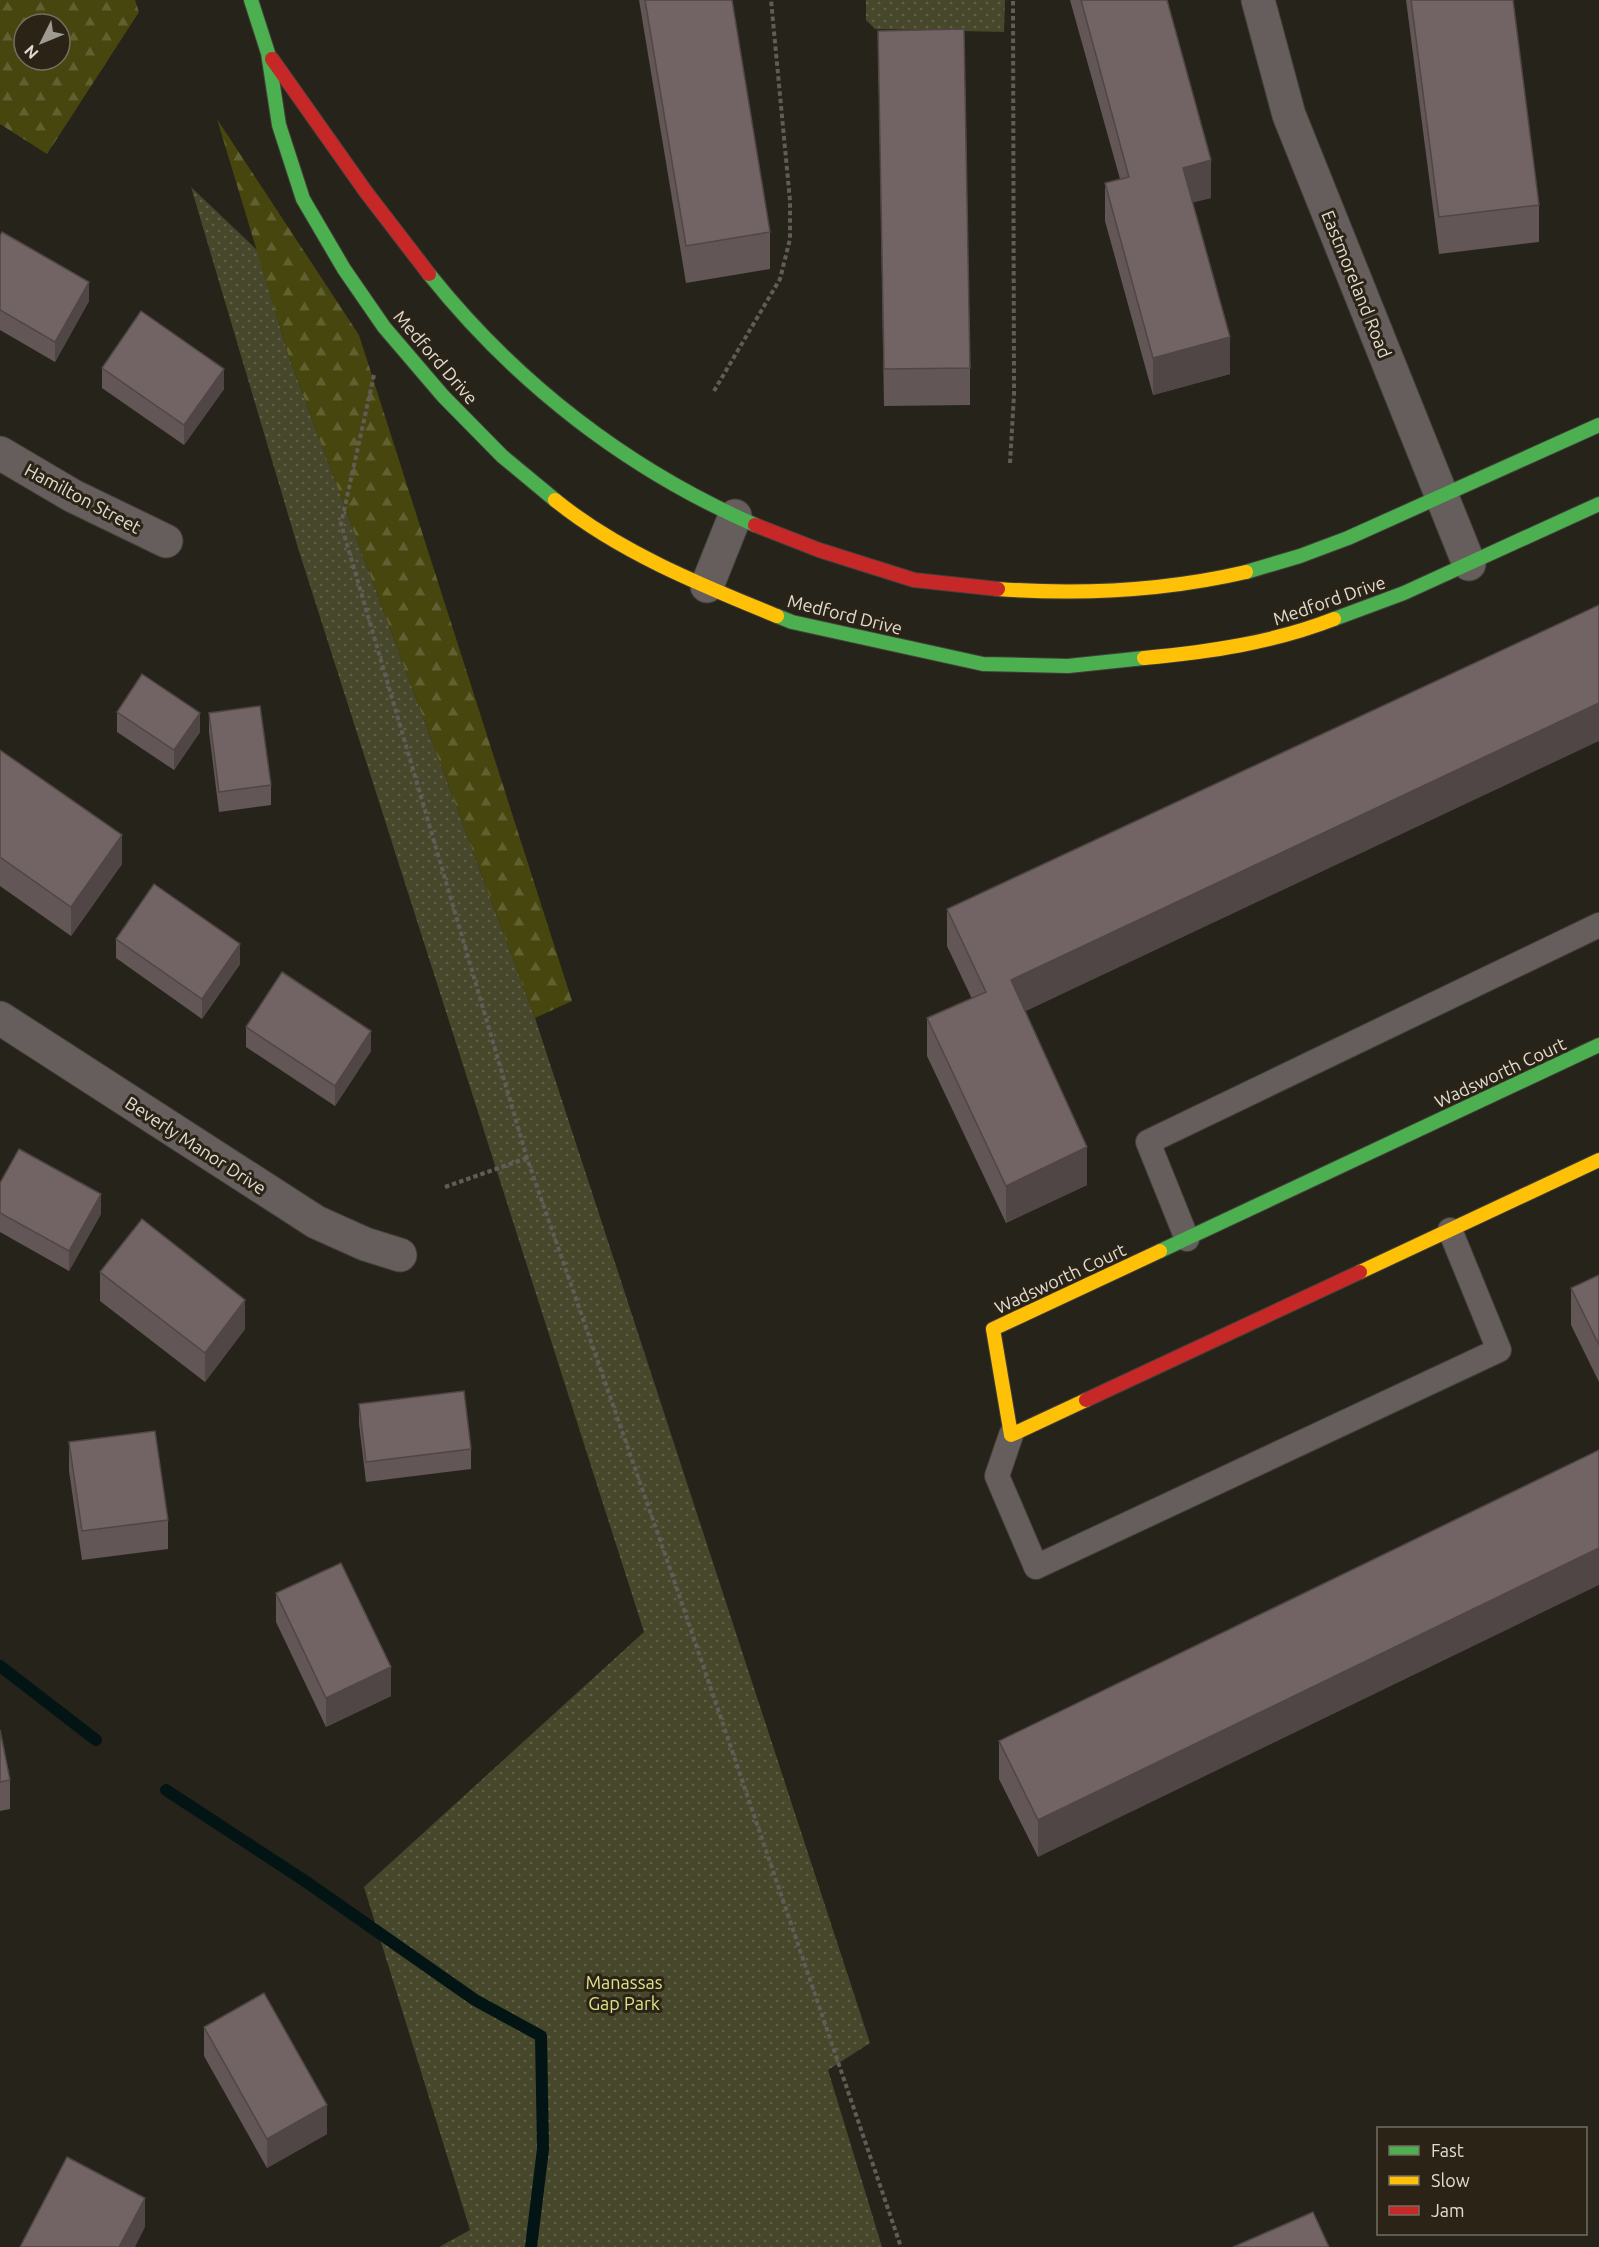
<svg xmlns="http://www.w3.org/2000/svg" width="1599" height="2247" font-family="Ubuntu,sans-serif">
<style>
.grass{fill:url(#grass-dots)}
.forest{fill:url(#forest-firs);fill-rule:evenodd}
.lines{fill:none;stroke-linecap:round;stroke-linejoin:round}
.stream{stroke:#031415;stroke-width:12}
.lane-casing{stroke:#434039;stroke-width:26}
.street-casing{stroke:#434039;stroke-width:35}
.fast-casing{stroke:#434039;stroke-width:16}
.slow-casing{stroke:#434039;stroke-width:16}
.jam-casing{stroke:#434039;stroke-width:16}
.path{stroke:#625b58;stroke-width:4;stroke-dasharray:4.5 3;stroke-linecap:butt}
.lane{stroke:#665d5d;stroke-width:24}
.street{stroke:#665d5d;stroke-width:33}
.fast{stroke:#4caf50;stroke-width:14}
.slow{stroke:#ffc107;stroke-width:14}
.jam{stroke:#c62828;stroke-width:14}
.wall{fill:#625656}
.shaded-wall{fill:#504646}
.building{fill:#726464;stroke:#504646;stroke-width:1.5}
.labels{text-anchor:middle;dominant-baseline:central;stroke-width:6;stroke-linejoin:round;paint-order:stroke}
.street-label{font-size:18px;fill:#e0dcd2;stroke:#2b2416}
.park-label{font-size:18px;fill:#dee289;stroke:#2b2416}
</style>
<defs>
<pattern id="grass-dots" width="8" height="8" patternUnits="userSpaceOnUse" patternTransform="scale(1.5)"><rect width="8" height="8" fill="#47472b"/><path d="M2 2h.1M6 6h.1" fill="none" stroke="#616149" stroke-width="1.8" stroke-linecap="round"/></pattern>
<pattern id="forest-firs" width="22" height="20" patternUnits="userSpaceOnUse" patternTransform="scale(1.5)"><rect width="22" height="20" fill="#46460e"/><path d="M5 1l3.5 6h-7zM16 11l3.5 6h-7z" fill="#606030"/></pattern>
</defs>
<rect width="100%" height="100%" fill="#26231b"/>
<g class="grass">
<path d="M866 0H1005L1004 32 875 29 866 20Z"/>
<path d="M191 187 257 250 289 357 535 1018 870 2043 828 2070 882 2247H439L470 2230 364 1887 644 1632 298 548Z"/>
</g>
<g class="forest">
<path d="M0 0H135L139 12 47 154 0 124ZM24 24H60V60H24Z"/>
<path d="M217 119 359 335 572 1001 535 1018 289 357Z"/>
</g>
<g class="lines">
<g class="stream">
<path d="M0 1666 96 1740"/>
<path d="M166 1790 305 1881 475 2000 541 2036 543 2149 531 2247"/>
</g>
<g class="lane-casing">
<g id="lane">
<path d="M1187 1239 1148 1142 1599 925"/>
<path d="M1011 1435 997 1476 1036 1567 1499 1350 1450 1230"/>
</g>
</g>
<g class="street-casing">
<g id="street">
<path d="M1258 0 1289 115 1469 564"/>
<path d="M0 453 73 496 166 541"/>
<path d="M707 586 735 516"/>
<path d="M0 1018 316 1222 365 1244 400 1255"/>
</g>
</g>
<g class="fast-casing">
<g id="fast">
<path d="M251 0 268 53 279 125 303 199 344 269 384 327 443 396 502 456 555 500"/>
<path d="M429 274C516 383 627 469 755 525"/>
<path d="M1246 572 1300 556 1348 538 1599 425"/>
<path d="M777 616 792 622 983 664 1068 666 1144 658"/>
<path d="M1334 619 1404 593 1599 504"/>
<path d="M1160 1251 1599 1045"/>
</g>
</g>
<g class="slow-casing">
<g id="slow">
<path d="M555 500C619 552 701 585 777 616"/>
<path d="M998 589C1082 595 1164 591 1246 572"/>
<path d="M1144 658C1209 652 1272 643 1334 619"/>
<path d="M1360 1272 1599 1160"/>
<path d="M1086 1400 1011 1435 993 1329 1160 1251"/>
</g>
</g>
<g class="jam-casing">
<g id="jam">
<path d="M272 59 366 192 429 274"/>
<path d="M755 525 819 550 914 580 998 589"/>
<path d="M1086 1400 1360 1272"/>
</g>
</g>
<g class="path">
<path d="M374 375 341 524 527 1158 676 1586 901 2247"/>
<path d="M714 391 780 279 790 239V201L771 0"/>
<path d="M1010 463 1014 395 1013 0"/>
<path d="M445 1187 527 1158"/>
</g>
<use href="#lane" class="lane"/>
<use href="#street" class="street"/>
<use href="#fast" class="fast"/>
<use href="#slow" class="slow"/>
<use href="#jam" class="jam"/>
</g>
<g class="wall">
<path d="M639 0H732L770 232V269L686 283Z"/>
<path d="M1070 0H1167L1211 198 1193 202 1230 374 1153 395 1105 221V183L1120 179Z"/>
<path d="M1406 0H1513L1539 205V242L1439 254Z"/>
<path d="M878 31 970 368V405L884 406Z"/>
<path d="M0 236 89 301 55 362 0 330Z"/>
<path d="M102 368 224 389 184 445 102 388Z"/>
<path d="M117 712 200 732 174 770 117 732Z"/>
<path d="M209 713 271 785V805L219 812 209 732Z"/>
<path d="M0 750 122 864 71 936 0 886Z"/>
<path d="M947 909 1025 1011 1087 1185 1006 1223 927 1056V1018L972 999 947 946Z"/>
<path d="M116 939 240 964 202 1019 116 958Z"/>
<path d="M246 1027 371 1051 335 1106 246 1047Z"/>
<path d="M0 1183 101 1214 69 1271 0 1232Z"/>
<path d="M100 1272 245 1329 205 1382 100 1301Z"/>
<path d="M1599 1275V1382L1571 1325V1288Z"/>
<path d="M359 1404 471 1449V1469L366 1482 359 1424Z"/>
<path d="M69 1442 168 1520V1549L82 1560 69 1471Z"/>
<path d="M1599 1450 1038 1857 999 1779V1741Z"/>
<path d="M276 1593 391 1696 326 1727 276 1622Z"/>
<path d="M0 1730 10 1780V1809L0 1811Z"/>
<path d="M204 2027 327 2134 267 2168 204 2056Z"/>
</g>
<g class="shaded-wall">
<path d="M1211 160V198L1183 205V168Z"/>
<path d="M89 282V301L55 362V342Z"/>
<path d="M1230 337V374L1153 395V358Z"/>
<path d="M224 369V389L184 445V425Z"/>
<path d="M1599 703V741L1011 1018V980Z"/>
<path d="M200 713V732L174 770V750Z"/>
<path d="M122 835V864L71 936V907Z"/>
<path d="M240 944V964L202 1019V999Z"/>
<path d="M371 1031V1051L335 1106V1086Z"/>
<path d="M1087 1147V1185L1006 1223V1186Z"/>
<path d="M101 1194V1214L69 1271V1251Z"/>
<path d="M245 1300V1329L205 1382V1353Z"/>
<path d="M1599 1548V1585L1038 1857V1820Z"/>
<path d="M391 1667V1696L326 1727V1698Z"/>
<path d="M327 2105V2134L267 2168V2139Z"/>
<path d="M145 2198V2227L135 2247H119Z"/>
</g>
<g class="building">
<path d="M645 0H732L770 232 686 246Z"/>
<path d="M1081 0H1167L1211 160 1183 168 1230 337 1153 358 1105 183 1129 177Z"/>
<path d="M1411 0H1513L1539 205 1439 217Z"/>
<path d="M964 29 970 368 884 369 878 31Z"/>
<path d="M2 232 89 282 55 342 0 310V236Z"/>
<path d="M141 311 224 369 184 425 102 368Z"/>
<path d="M1599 605V703L1011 980 1087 1147 1006 1186 927 1018 986 992 947 909Z"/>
<path d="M142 674 200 713 174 750 117 712Z"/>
<path d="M260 706 271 785 219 792 209 713Z"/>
<path d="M0 750 122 835 71 907 0 857Z"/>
<path d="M154 884 240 944 202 999 116 939Z"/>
<path d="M282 972 371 1031 335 1086 246 1027Z"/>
<path d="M19 1149 101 1194 69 1251 0 1213V1183Z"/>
<path d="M142 1219 245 1300 205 1353 100 1272Z"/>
<path d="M1599 1275V1345L1571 1288Z"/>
<path d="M464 1391 471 1449 366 1462 359 1404Z"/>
<path d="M155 1431 168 1520 82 1531 69 1442Z"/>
<path d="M1599 1450V1548L1038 1820 999 1741Z"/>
<path d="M341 1563 391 1667 326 1698 276 1593Z"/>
<path d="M0 1730 10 1780 0 1782Z"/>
<path d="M264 1993 327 2105 267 2139 204 2027Z"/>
<path d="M67 2157 145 2198 119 2247H20Z"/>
<path d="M1313 2212 1329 2247H1233Z"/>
</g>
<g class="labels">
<g class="street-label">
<text transform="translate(1357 284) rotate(68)">Eastmoreland Road</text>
<text transform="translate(436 357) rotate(49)">Medford Drive</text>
<text transform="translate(83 498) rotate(28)">Hamilton Street</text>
<text transform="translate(1329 600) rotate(-19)">Medford Drive</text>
<text transform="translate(845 614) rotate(14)">Medford Drive</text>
<text transform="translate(1500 1072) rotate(-25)">Wadsworth Court</text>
<text transform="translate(196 1145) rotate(33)">Beverly Manor Drive</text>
<text transform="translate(1060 1278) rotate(-25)">Wadsworth Court</text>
</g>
<g class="park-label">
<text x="624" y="1982">Manassas<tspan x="624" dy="21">Gap Park</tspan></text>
</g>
</g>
<rect x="1377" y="2127" width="210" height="108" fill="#2b2416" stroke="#736e61" stroke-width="1.5"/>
<rect x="1389" y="2146" width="30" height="9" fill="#4caf50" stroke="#736e61" stroke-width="1.5"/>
<text x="1431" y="2157" font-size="18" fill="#e0dcd2">Fast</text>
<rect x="1389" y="2176" width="30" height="9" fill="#ffc107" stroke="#736e61" stroke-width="1.5"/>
<text x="1431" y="2187" font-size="18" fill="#e0dcd2">Slow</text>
<rect x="1389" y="2206" width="30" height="9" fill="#c62828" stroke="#736e61" stroke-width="1.5"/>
<text x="1431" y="2217" font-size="18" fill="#e0dcd2">Jam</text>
<g transform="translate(42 42) rotate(227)"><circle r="28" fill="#2b2416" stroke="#736e61" stroke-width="1.5"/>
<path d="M0-4.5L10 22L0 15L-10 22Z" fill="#9f9b92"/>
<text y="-9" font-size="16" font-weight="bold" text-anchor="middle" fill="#e0dcd2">N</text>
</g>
</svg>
